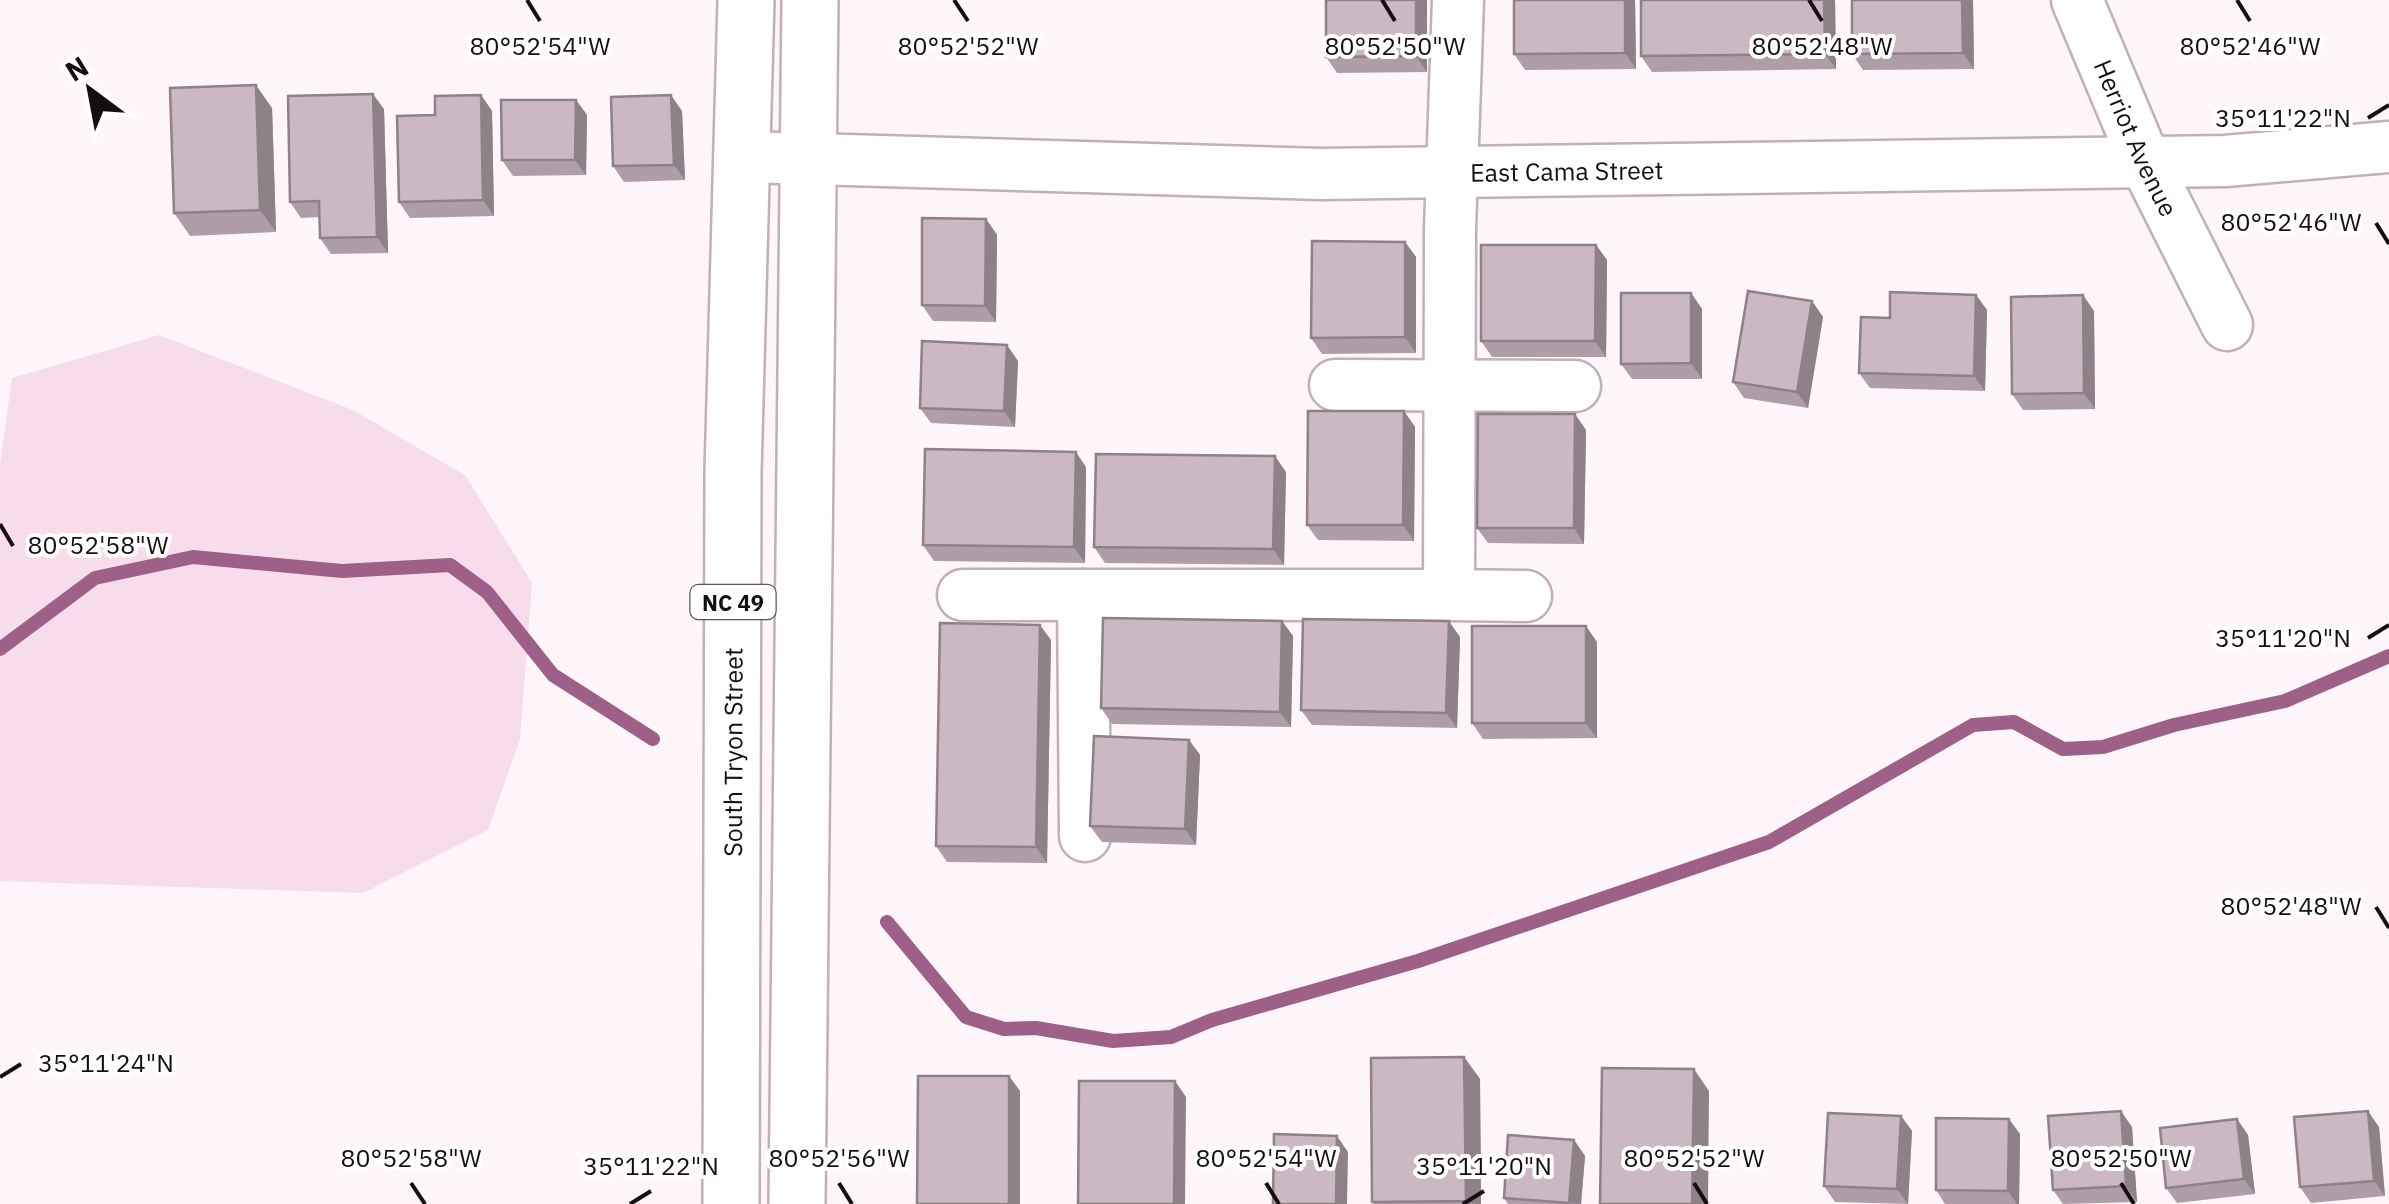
<svg xmlns="http://www.w3.org/2000/svg" width="2389" height="1204" font-family="'IBM Plex Sans',sans-serif">
<style>
.green{fill:#f7ddec}
.lines{fill:none;stroke-linecap:round;stroke-linejoin:round}
.stream{stroke:#9e5f88;stroke-width:14}
.minor-casing{stroke:#c2afba;stroke-width:55}
.major-casing{stroke:#c2afba;stroke-width:60}
.minor{stroke:#fff;stroke-width:50}
.major{stroke:#fff;stroke-width:55}
.wall{fill:#af9ea8}
.shaded-wall{fill:#8e8188}
.building{fill:#cbb8c3;stroke:#8e8188;stroke-width:2.5}
.ticks{fill:none;stroke:#140e12;stroke-width:4}
.labels{text-anchor:middle;dominant-baseline:central;stroke-width:8;stroke-linejoin:round;paint-order:stroke}
.shield{fill:#fff;stroke:#5a5659;stroke-width:2.5}
.shield-label{font-size:22px;font-weight:bold;fill:#140e12}
.street-label{font-size:25px;fill:#140e12;stroke:#fff}
.ticks-label{font-size:25px;text-anchor:middle;fill:#140e12;stroke:#fff;stroke-width:8;stroke-linejoin:round;paint-order:stroke}
</style>
<rect width="100%" height="100%" fill="#fef6fb"/>
<path class="green" d="M159 335 353 410 465 475 532 583 520 739 488 830 363 893 0 881V464L12 378Z"/>
<g class="lines">
<g class="stream">
<path d="M0 649 95 578 193 557 342 571 450 565 487 592 553 675 653 739"/>
<path d="M887 922 966 1017 1004 1029 1036 1028 1113 1041 1171 1037 1212 1020 1418 961 1769 842 1973 725 2014 722 2063 749 2103 747 2174 725 2285 701 2389 656"/>
</g>
<g class="minor-casing">
<g id="minor">
<path d="M1458 0 1450 229 1449 595 1526 596"/>
<path id="s1" d="M2077 0 2145 162 2227 325"/>
<path id="s2" d="M742 157 1321 174 2225 161 2389 147"/>
<path d="M1335 385 1575 386"/>
<path d="M963 595H1449"/>
<path d="M1083 595 1085 836"/>
</g>
</g>
<g class="major-casing">
<g id="major">
<path id="s3" d="M731 1204 733 472 746 0"/>
<path d="M797 1204 810 0"/>
</g>
</g>
<use href="#minor" class="minor"/>
<use href="#major" class="major"/>
</g>
<g class="wall">
<path d="M1326 0H1427V72L1337 73 1326 57Z"/>
<path d="M1514 0H1635L1636 69 1525 70 1514 54Z"/>
<path d="M1641 0H1835L1836 69 1652 72 1641 56Z"/>
<path d="M1852 0H1973L1974 69 1863 70 1852 54Z"/>
<path d="M481 95 492 111 494 216 410 218 399 202 435 115Z"/>
<path d="M576 100 587 115 586 175 513 176 502 160Z"/>
<path d="M272 108 276 232 190 236 174 213Z"/>
<path d="M384 109 388 253 331 254 320 238 319 217 301 218 290 202Z"/>
<path d="M682 111 685 180 624 182 613 166Z"/>
<path d="M986 219 997 235 996 322 933 321 922 305Z"/>
<path d="M1405 242 1416 257V353L1322 354 1311 338Z"/>
<path d="M1596 245 1607 260 1606 357H1492L1481 341Z"/>
<path d="M1691 293 1702 309V379H1632L1621 364Z"/>
<path d="M1976 295 1987 310 1985 391 1870 388 1859 373Z"/>
<path d="M1812 301 1823 317 1808 408 1744 398 1733 382Z"/>
<path d="M2094 311 2095 409 2023 410 2012 394Z"/>
<path d="M1018 361 1015 427 931 423 920 408Z"/>
<path d="M1404 411 1415 427 1414 541 1318 540 1307 525Z"/>
<path d="M1586 430 1584 544 1488 543 1477 528Z"/>
<path d="M1086 467 1085 563 934 561 923 545Z"/>
<path d="M1286 472 1284 565 1105 563 1094 547Z"/>
<path d="M1282 621 1293 636 1291 727 1112 724 1101 708Z"/>
<path d="M1460 637 1457 728 1312 725 1301 710Z"/>
<path d="M1051 640 1047 863 947 862 936 846Z"/>
<path d="M1597 642V738L1483 739 1472 723Z"/>
<path d="M1189 740 1200 755 1196 845 1102 842 1090 826Z"/>
<path d="M1464 1057 1480 1079 1481 1204H1374L1372 1202Z"/>
<path d="M1901 1116 1912 1131 1908 1204 1835 1202 1824 1186Z"/>
<path d="M2237 1119 2248 1135 2255 1194 2177 1203 2166 1188Z"/>
<path d="M2132 1127 2137 1202 2063 1204 2053 1190Z"/>
<path d="M2379 1127 2385 1196 2311 1203 2300 1187Z"/>
<path d="M2020 1134 2019 1204H1945L1936 1190Z"/>
<path d="M1574 1140 1585 1156 1581 1204H1508L1504 1198Z"/>
</g>
<g class="shaded-wall">
<path d="M1416 0H1427V72L1416 56Z"/>
<path d="M1625 0H1635L1636 69 1625 53Z"/>
<path d="M1824 0H1835L1836 69 1825 54Z"/>
<path d="M1962 0H1973L1974 69 1963 53Z"/>
<path d="M256 85 272 108 276 232 260 210Z"/>
<path d="M373 94 384 109 388 253 377 237Z"/>
<path d="M481 95 492 111 494 216 483 200Z"/>
<path d="M671 95 682 111 685 180 674 165Z"/>
<path d="M576 100 587 115 586 175 575 160Z"/>
<path d="M986 219 997 235 996 322 985 306Z"/>
<path d="M1405 242 1416 257V353L1405 337Z"/>
<path d="M1596 245 1607 260 1606 357 1595 341Z"/>
<path d="M1691 293 1702 309V379L1691 363Z"/>
<path d="M1976 295 1987 310 1985 391 1974 376Z"/>
<path d="M2083 295 2094 311 2095 409 2084 393Z"/>
<path d="M1812 301 1823 317 1808 408 1797 392Z"/>
<path d="M1007 345 1018 361 1015 427 1004 411Z"/>
<path d="M1404 411 1415 427 1414 541 1403 525Z"/>
<path d="M1575 414 1586 430 1584 544 1574 528Z"/>
<path d="M1076 452 1086 467 1085 563 1074 547Z"/>
<path d="M1275 456 1286 472 1284 565 1273 549Z"/>
<path d="M1282 621 1293 636 1291 727 1280 712Z"/>
<path d="M1449 621 1460 637 1457 728 1446 713Z"/>
<path d="M1040 625 1051 640 1047 863 1036 847Z"/>
<path d="M1586 626 1597 642V738L1586 723Z"/>
<path d="M1189 740 1200 755 1196 845 1185 829Z"/>
<path d="M1464 1057 1480 1079 1481 1204H1468L1466 1201Z"/>
<path d="M1694 1069 1709 1091 1708 1204H1692Z"/>
<path d="M1009 1076 1020 1091V1204H1009Z"/>
<path d="M1175 1081 1186 1097 1185 1204H1174Z"/>
<path d="M2121 1111 2132 1127 2137 1202 2126 1186Z"/>
<path d="M2368 1111 2379 1127 2385 1196 2374 1181Z"/>
<path d="M1901 1116 1912 1131 1908 1204 1897 1189Z"/>
<path d="M2009 1119 2020 1134 2019 1204H2017L2008 1191Z"/>
<path d="M2237 1119 2248 1135 2255 1194 2244 1179Z"/>
<path d="M1337 1136 1348 1152 1347 1204H1336Z"/>
<path d="M1574 1140 1585 1156 1581 1204 1569 1203Z"/>
</g>
<g class="building">
<path d="M1326 0H1416V56L1326 57Z"/>
<path d="M1514 0H1625V53L1514 54Z"/>
<path d="M1641 0H1824L1825 54 1641 56Z"/>
<path d="M1852 0H1962L1963 53 1852 54Z"/>
<path d="M256 85 260 210 174 213 170 88Z"/>
<path d="M373 94 377 237 320 238 319 201 290 202 288 96Z"/>
<path d="M481 95 483 200 399 202 397 116 435 115V96Z"/>
<path d="M671 95 674 165 613 166 611 97Z"/>
<path d="M501 100H576L575 160H502Z"/>
<path d="M922 218 986 219 985 306 922 305Z"/>
<path d="M1312 241 1405 242V337L1311 338Z"/>
<path d="M1481 245H1596L1595 341H1481Z"/>
<path d="M1748 291 1812 301 1797 392 1733 382Z"/>
<path d="M1890 292 1976 295 1974 376 1859 373 1861 317 1890 318Z"/>
<path d="M1621 293H1691V363L1621 364Z"/>
<path d="M2083 295 2084 393 2012 394 2011 297Z"/>
<path d="M922 341 1007 345 1004 411 920 408Z"/>
<path d="M1308 411H1404L1403 525H1307Z"/>
<path d="M1478 414H1575L1574 528H1477Z"/>
<path d="M925 449 1076 452 1074 547 923 545Z"/>
<path d="M1096 454 1275 456 1273 549 1094 547Z"/>
<path d="M1103 618 1282 621 1280 712 1101 708Z"/>
<path d="M1303 619 1449 621 1446 713 1301 710Z"/>
<path d="M940 623 1040 625 1036 847 936 846Z"/>
<rect x="1472" y="626" width="114" height="97"/>
<path d="M1094 736 1189 740 1185 829 1090 826Z"/>
<path d="M1464 1057 1466 1201 1372 1202 1371 1058Z"/>
<path d="M1602 1068 1694 1069 1692 1204H1600Z"/>
<path d="M918 1076H1009V1204H917Z"/>
<path d="M1079 1081H1175L1174 1204H1078Z"/>
<path d="M2121 1111 2126 1186 2053 1190 2048 1116Z"/>
<path d="M2368 1111 2374 1181 2300 1187 2294 1117Z"/>
<path d="M1828 1113 1901 1116 1897 1189 1824 1186Z"/>
<path d="M1936 1118 2009 1119 2008 1191 1936 1190Z"/>
<path d="M2237 1119 2244 1179 2166 1188 2160 1128Z"/>
<path d="M1274 1134 1337 1136 1336 1204H1273Z"/>
<path d="M1508 1135 1574 1140 1569 1203 1504 1198Z"/>
</g>
<path class="ticks" d="M527 0 540 21M954 0 968 21M1382 0 1395 21M1809 0 1822 21M2237 0 2250 21M2368 118 2389 105M2376 223 2389 244M0 524 13 546M2368 638 2389 625M2376 907 2389 928M0 1077 21 1064M411 1183 425 1204M839 1183 852 1204M1266 1183 1279 1204M1694 1183 1707 1204M2121 1183 2134 1204M630 1204 651 1191M1463 1204 1484 1191"/>
<g class="labels">
<rect class="shield" x="690.5" y="585" width="85" height="34" rx="8"/>
<g class="shield-label">
<text x="733" y="602">NC 49</text>
</g>
<g class="street-label">
<text stroke="none"><textPath href="#s1" startOffset="150">Herriot Avenue</textPath></text>
<text stroke="none"><textPath href="#s2" startOffset="825">East Cama Street</textPath></text>
<text stroke="none"><textPath href="#s3" startOffset="452">South Tryon Street</textPath></text>
</g>
</g>
<g class="ticks-label">
<text x="1822" y="55">80°52'48"W</text>
<text x="540" y="55">80°52'54"W</text>
<text x="968" y="55">80°52'52"W</text>
<text x="1395" y="55">80°52'50"W</text>
<text x="2250" y="55">80°52'46"W</text>
<text x="2283" y="127">35°11'22"N</text>
<text x="2291" y="231">80°52'46"W</text>
<text x="98" y="554">80°52'58"W</text>
<text x="2283" y="647">35°11'20"N</text>
<text x="2291" y="915">80°52'48"W</text>
<text x="106" y="1072">35°11'24"N</text>
<text x="411" y="1167">80°52'58"W</text>
<text x="839" y="1167">80°52'56"W</text>
<text x="1266" y="1167">80°52'54"W</text>
<text x="1694" y="1167">80°52'52"W</text>
<text x="2121" y="1167">80°52'50"W</text>
<text x="651" y="1175">35°11'22"N</text>
<text x="1484" y="1175">35°11'20"N</text>
</g>
<g transform="translate(90 90) rotate(328)" stroke="#ffffff" stroke-width="8" paint-order="stroke">
<path d="M0-8L18 38L0 25L-18 38Z" fill="#140e12"/>
<text y="-15" font-size="28" font-weight="bold" text-anchor="middle" fill="#140e12">N</text>
</g>
</svg>
